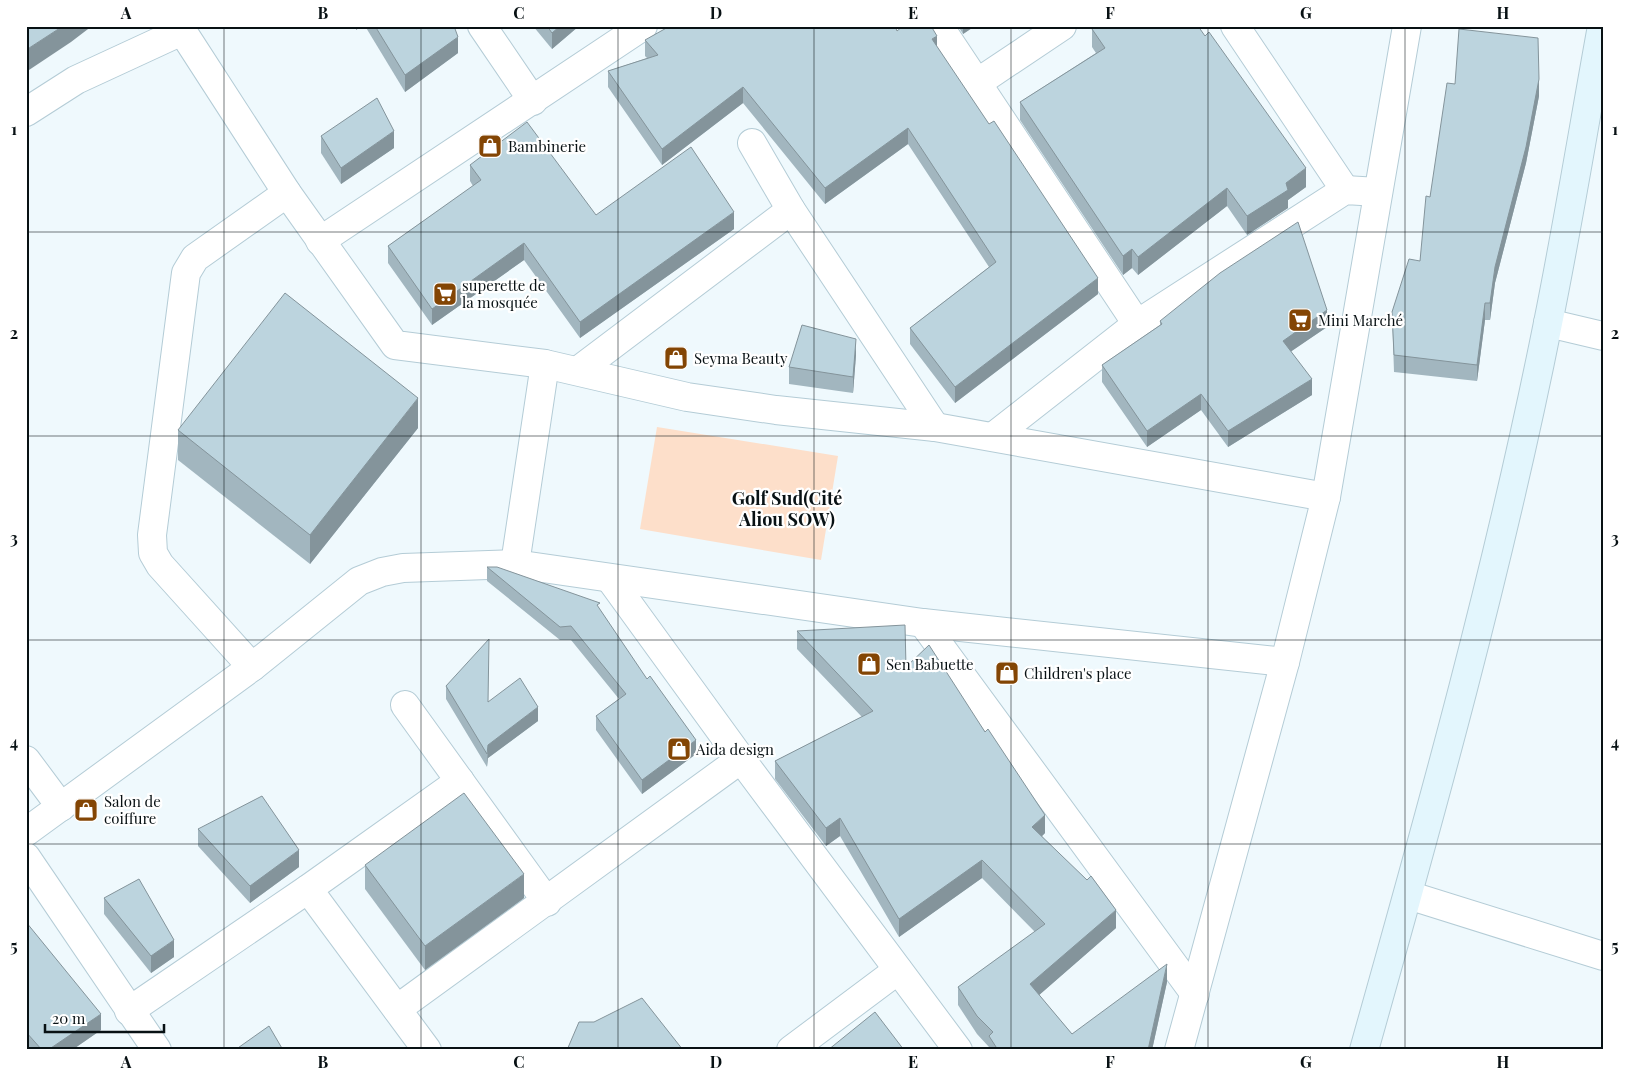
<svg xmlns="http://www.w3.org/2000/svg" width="1629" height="1076" font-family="'Playfair Display',serif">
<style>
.green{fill:#fddfca}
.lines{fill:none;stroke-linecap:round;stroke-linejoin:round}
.street-casing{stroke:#b4ccd6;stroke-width:30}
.secondary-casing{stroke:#b4ccd6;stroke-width:30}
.street{stroke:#fff;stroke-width:28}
.secondary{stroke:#e3f6fd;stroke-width:28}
.wall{fill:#a2b6bf}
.shaded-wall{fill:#84949b}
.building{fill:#bcd4de;stroke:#84949b}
.grid{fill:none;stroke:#081114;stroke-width:1;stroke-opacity:0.55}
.labels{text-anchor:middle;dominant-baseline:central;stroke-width:4.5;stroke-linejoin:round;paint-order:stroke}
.poi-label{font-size:15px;fill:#081114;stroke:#fff;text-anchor:start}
.quarter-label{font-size:18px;font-weight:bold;fill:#081114;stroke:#fff}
.neatline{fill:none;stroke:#081114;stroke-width:2}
.grid-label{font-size:16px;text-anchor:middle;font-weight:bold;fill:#081114}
</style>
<rect width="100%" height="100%" fill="#eff9fd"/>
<path class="green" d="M657 427 838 456 821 560 640 529Z"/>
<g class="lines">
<g class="street-casing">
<g id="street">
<path d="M179 26 287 193 395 345 545 364 687 397 776 410 935 427 1326 497"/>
<path d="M482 26 533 101"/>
<path d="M939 26 1137 324"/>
<path d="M1235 26 1345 190"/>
<path d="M977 83 1062 26"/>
<path d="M26 112 76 80 182 31"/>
<path d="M752 143 791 210 935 427"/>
<path d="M320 241 643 26"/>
<path d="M1548 323 1603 336"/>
<path d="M579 370 791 210"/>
<path d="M994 436 1137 324 1345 190 1378 192"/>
<path d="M515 564 545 364"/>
<path d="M611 580 741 759 958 1050"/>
<path d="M923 623 1195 994"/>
<path d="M252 667 160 565 153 553 152 535 186 273 195 258 287 193"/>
<path d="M405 705 547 902"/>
<path d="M26 760 61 807"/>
<path d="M26 832 252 667 359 581 382 572 403 568 515 564 923 623 1285 662"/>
<path d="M26 857 157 1050"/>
<path d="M308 889 427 1050"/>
<path d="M1408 895 1603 956"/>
<path d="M397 1009 741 759"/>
<path d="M129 1011 308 889 460 781"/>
<path d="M791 1050 898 970"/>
<path d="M1179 1050 1285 662 1326 497 1407 26"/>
</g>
</g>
<g class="secondary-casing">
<path id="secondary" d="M1364 1050C1432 809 1499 568 1548 323 1568 224 1584 125 1602 26"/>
</g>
<use href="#street" class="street"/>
<use href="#secondary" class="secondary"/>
</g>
<g class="wall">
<path d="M365 26H454L458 53 405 92Z"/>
<path d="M533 26H579L552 49Z"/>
<path d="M958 26H975L963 34Z"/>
<path d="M1092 29 1306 187 1288 200V208L1247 235 1227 206 1138 275 1132 268 1123 275 1020 120V102L1096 53 1092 47Z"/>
<path d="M897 31 937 47 1098 294 955 403 910 344V328L989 267 908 144 825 204 743 103 662 165 608 87V71L647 58 645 56V40Z"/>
<path d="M1455 84 1539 96 1526 163 1495 283 1490 320H1485L1477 381 1394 372 1392 312 1420 261 1430 197Z"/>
<path d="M321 136 394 148 341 184 321 153Z"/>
<path d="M470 165 596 215 734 229 580 338 524 260 432 325 388 263V246L473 186 470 181Z"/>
<path d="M1160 321 1327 327 1291 351 1312 395 1228 447 1201 410 1147 447 1102 382V365L1160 325Z"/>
<path d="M856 355 853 393 789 384V367Z"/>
<path d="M418 428 310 564 178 460V430Z"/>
<path d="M487 567 600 610 696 754 642 794 596 730V716L619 699 571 640H560L487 581Z"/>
<path d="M797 631 906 667 1045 833 1042 836 1116 928 1039 995 1072 1034 1167 982 1152 1050H989V1047L977 1034 958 1005V987L1035 932 982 878 899 937 840 836 826 846 775 779V761L862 717 797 649Z"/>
<path d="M446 686 538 721 488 758 487 767 446 699Z"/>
<path d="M198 829 299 867 250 903 198 846Z"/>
<path d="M365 865 524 898 425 970 365 889Z"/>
<path d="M104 898 174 957 151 973 104 914Z"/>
<path d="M26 922 101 1030 72 1050H27L26 1048Z"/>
</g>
<g class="shaded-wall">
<path d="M63 26H92L71 42 26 72V50Z"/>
<path d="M356 26H362L356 30Z"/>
<path d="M560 26H579L552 49V33Z"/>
<path d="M963 26H975L963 34Z"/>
<path d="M937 36V52L932 39Z"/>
<path d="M458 37V53L405 92V75Z"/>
<path d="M1539 79V96L1526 163 1495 283 1490 320V303L1495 267Z"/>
<path d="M743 87V103L662 165V149Z"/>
<path d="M908 128V144L825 204V188Z"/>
<path d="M394 131V148L341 184V168Z"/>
<path d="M1306 168V187L1288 200V208L1247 235V216L1286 183Z"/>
<path d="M1227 188V206L1138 275V257Z"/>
<path d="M734 212V229L580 338V322Z"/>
<path d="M524 243V260L432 325V309Z"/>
<path d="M1132 249V268L1123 275V256Z"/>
<path d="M1098 278V294L955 403V387Z"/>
<path d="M1485 303V320L1477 381V365Z"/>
<path d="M1327 310V327L1283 357V341Z"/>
<path d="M856 339V355L853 393V377Z"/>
<path d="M1312 379V395L1228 447V431Z"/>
<path d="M1201 394V410L1147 447V431Z"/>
<path d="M418 398V428L310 564V535Z"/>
<path d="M538 707V721L488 758 487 767 488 745Z"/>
<path d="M696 740V754L642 794V780Z"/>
<path d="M1045 815V833L1032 846V827Z"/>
<path d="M840 818V836L826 846V828Z"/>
<path d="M299 850V867L250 903V886Z"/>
<path d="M982 860V878L899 937V919Z"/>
<path d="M524 874V898L425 970V946Z"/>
<path d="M1116 910V928L1030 1003V984Z"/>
<path d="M174 940V957L151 973V956Z"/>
<path d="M1167 964V982L1152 1050H1148Z"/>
<path d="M101 1014V1030L72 1050H48Z"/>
</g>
<g class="building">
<path d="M26 26H63L26 50Z"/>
<path d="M375 26H454L458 37 405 75Z"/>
<path d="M547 26H560L552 33Z"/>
<path d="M670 26H895L897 31 903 26H931L937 36 932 39 989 124 994 121 1098 278 955 387 910 328 996 262 908 128 825 188 743 87 662 149 608 71 658 55 645 40Z"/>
<path d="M1096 26H1198L1205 36 1209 32 1306 168 1286 183 1288 190 1247 216 1227 188 1138 257 1132 249 1123 256 1020 102 1105 48 1092 29Z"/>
<path d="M1459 29 1538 38 1539 79 1526 147 1495 267 1490 303H1485L1477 365 1394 355 1392 312 1409 259 1420 261 1426 196 1430 197 1447 83 1455 84Z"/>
<path d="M377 98 394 131 341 168 321 136Z"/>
<path d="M527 122 596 215 691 147 734 212 580 322 524 243 432 309 388 246 481 180 470 165Z"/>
<path d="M1298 222 1327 310 1283 341 1312 379 1228 431 1201 394 1147 431 1102 365 1162 324 1160 321 1220 273Z"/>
<path d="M285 293 418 398 310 535 178 430Z"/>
<path d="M802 325 856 339 853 377 789 367Z"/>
<path d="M487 567H497L600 603 597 605 647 679 650 676 696 740 642 780 596 716 626 694 571 626 560 627Z"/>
<path d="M905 625 906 667 929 645 985 732 988 729 1045 815 1032 827 1087 880 1091 876 1116 910 1030 984 1072 1034 1167 964 1148 1050H998L989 1036 993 1032 977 1016 958 987 1045 924 982 860 899 919 840 818 826 828 775 761 873 711 797 631Z"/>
<path d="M489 639 488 702 520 678 538 707 488 745 487 754 446 686Z"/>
<path d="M464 793 524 874 425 946 365 865Z"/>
<path d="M262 796 299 850 250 886 198 829Z"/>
<path d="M139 879 174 940 151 956 104 898Z"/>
<path d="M26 922 101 1014 48 1050H42L26 1032Z"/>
<path d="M642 998 683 1050H567L579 1022H594Z"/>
<path d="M875 1012 904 1050H828Z"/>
<path d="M269 1026 283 1050H235Z"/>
</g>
<path class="grid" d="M224 26V1050M421 26V1050M618 26V1050M814 26V1050M1011 26V1050M1208 26V1050M1405 26V1050M26 232H1603M26 436H1603M26 640H1603M26 844H1603"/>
<defs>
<g id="shop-square" transform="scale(1.25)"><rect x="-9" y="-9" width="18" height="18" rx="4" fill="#834504" stroke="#fff"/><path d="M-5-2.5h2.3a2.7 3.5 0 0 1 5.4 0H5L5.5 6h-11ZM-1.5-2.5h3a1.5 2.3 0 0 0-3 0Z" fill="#fff"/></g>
<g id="supermarket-square" transform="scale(1.25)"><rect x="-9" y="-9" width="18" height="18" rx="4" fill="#834504" stroke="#fff"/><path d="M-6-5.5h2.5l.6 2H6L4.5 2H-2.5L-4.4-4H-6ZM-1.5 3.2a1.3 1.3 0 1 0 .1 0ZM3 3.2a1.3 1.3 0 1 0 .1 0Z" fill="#fff"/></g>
</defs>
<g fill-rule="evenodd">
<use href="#shop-square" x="490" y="146"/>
<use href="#supermarket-square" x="445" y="294"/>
<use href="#supermarket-square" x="1300" y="320"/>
<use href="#shop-square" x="676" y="358"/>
<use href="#shop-square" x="869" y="664"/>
<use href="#shop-square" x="1007" y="673"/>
<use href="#shop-square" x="679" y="749"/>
<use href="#shop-square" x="86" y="810"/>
</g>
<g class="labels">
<g class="poi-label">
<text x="508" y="146">Bambinerie</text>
<text x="462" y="285">superette de<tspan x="462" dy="17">la mosquée</tspan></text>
<text x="1318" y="320">Mini Marché</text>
<text x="694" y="358">Seyma Beauty</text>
<text x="886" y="664">Sen Babuette</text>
<text x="1024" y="673">Children's place</text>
<text x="696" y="749">Aida design</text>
<text x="104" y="801">Salon de<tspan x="104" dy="17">coiffure</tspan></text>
</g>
<g class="quarter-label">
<text x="787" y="498">Golf Sud(Cité<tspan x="787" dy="21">Aliou SOW)</tspan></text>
</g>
</g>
<rect width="1629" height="1076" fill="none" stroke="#ffffff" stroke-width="55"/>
<path d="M45 1024v8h119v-8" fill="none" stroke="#081114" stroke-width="2.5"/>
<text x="52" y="1024" font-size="15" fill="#081114" stroke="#ffffff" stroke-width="4" paint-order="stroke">20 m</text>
<rect x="28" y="28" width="1574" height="1020" class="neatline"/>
<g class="grid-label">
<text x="126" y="19">A</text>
<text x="323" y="19">B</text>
<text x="519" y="19">C</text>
<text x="716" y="19">D</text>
<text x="913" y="19">E</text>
<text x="1110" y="19">F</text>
<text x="1306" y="19">G</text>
<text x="1503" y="19">H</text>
<text x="14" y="135">1</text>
<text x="1615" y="135">1</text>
<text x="14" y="339">2</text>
<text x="1615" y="339">2</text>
<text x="14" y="544">3</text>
<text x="1615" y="544">3</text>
<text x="14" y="748">4</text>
<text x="1615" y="748">4</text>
<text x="14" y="952">5</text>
<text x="1615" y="952">5</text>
<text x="126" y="1068">A</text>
<text x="323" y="1068">B</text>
<text x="519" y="1068">C</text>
<text x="716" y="1068">D</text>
<text x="913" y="1068">E</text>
<text x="1110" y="1068">F</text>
<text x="1306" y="1068">G</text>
<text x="1503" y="1068">H</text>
</g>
</svg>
